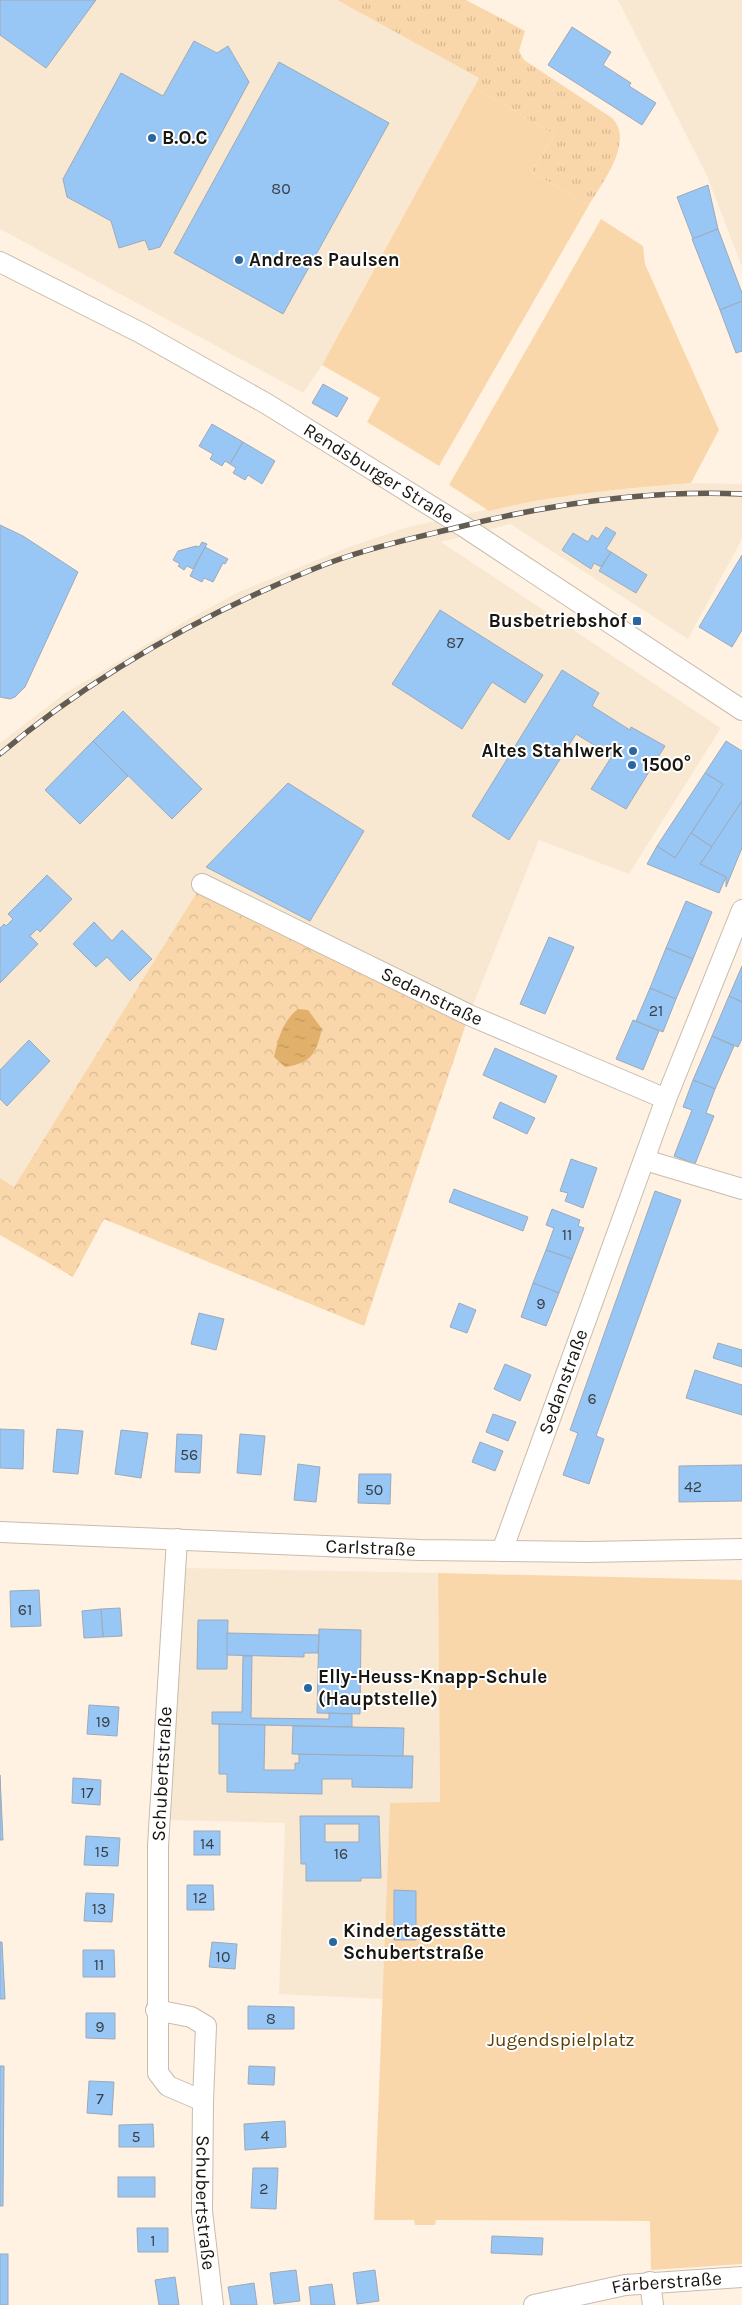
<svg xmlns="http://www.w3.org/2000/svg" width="742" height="2305" font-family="Karla,sans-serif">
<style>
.built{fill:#f9e8d1}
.grass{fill:url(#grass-tufts)}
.forest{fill:url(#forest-crowns)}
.green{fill:#fad7aa}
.water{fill:url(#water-ripples)}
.building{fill:#98c6f5;stroke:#9daab9;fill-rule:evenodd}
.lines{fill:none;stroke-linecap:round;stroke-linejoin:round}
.minor-casing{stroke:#c8bcac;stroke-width:22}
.minor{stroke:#fff;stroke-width:20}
.rail-casing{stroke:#635c53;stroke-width:5.5}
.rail{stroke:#fff;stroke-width:4;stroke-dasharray:11;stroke-linecap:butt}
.poi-dot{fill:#2b669e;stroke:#fff;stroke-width:2}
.labels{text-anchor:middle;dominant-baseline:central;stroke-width:4;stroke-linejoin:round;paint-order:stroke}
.number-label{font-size:16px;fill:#394148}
.poi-label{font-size:19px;font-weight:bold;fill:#19150f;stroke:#fff;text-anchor:start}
.street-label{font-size:19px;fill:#19150f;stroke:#fff}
.park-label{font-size:19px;fill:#5d3d02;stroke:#fff}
</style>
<defs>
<pattern id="grass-tufts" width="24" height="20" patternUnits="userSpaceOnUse" patternTransform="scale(1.25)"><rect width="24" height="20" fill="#fad7aa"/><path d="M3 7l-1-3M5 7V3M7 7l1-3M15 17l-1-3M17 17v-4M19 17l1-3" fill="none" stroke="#d6b891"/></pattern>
<pattern id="forest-crowns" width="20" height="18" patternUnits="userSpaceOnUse" patternTransform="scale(1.25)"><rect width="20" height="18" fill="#fad7aa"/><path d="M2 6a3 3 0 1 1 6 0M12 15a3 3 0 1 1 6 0" fill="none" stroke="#d6b891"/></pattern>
<pattern id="water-ripples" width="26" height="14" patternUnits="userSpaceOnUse" patternTransform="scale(1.25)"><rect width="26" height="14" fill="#e1b06b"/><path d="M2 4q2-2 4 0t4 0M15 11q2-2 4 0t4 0" fill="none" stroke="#c0965c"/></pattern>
</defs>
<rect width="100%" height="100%" fill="#fff2e2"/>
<g class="built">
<path d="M0 0H337L479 78 322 365 303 393 0 229Z"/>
<path d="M618 0H742V267L707 176Z"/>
<path d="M690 483 742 484V539L688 639 510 524 441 542 721 728 629 874 539 840 469 1015 202 884 14 1187 0 1178V743L64 694 189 619 239 592 349 547 408 527 521 502 582 493Z"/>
<path d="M185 1568 438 1573 440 1803H390L383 1999 279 1994 285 1823 169 1820Z"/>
</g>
<path class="grass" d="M337 0H466L525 31 519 51 524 60 612 118C635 141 602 183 589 205L531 172 555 135 474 87 479 78Z"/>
<path class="forest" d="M202 884 469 1015 364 1326 104 1219 73 1277 0 1235V1178L14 1187Z"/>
<g class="green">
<path d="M474 87 555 135 531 172 589 205 439 466 367 422 380 398 322 365Z"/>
<path d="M601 219 643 246 645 264 719 430 691 483C623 489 555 494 489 511L449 485Z"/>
<path d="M438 1573 742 1580V2264L651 2270 650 2221 436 2220 435 2225H415L414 2220H374L390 1803 440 1802Z"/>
</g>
<path class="water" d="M298 1009 308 1010 322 1029C316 1053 312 1063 285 1067L274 1057C278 1038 283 1021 298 1009Z"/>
<g class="building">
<path d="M0 0H96L46 68 0 35Z"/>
<path d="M572 27 611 52 603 65 631 83 629 86 656 103 642 125 548 65Z"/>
<path d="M194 41 217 53 228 46 249 82 160 247 149 250 145 240 119 248 111 221 67 197 63 179 121 73 163 96Z"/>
<path d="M279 62 389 123 283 314 174 253Z"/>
<path d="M708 185 718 229 693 239 677 197Z"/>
<path d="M718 229 742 293V301L720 310 692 239Z"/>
<path d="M742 301V351L736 353 720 310Z"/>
<path d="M323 384 348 398 337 417 312 403Z"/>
<path d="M212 424 243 442 230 464 225 461 222 466 210 459 213 454 199 446Z"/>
<path d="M243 442 275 461 262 484 248 475 245 480 233 473 236 468 230 464Z"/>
<path d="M0 525 23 536 78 572 25 687 15 697 10 699 0 697Z"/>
<path d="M606 527 616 533 606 549 611 552 601 567 594 563 591 569 562 550 573 533 588 542 592 535 598 539Z"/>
<path d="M202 542 207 544 193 569 187 566 184 570 178 566 180 564 173 560 178 551 196 546 199 547Z"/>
<path d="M205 547 228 559 225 564 223 563 213 582 204 578 202 582 190 576Z"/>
<path d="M611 552 647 575 636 593 599 571Z"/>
<path d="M742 555V630L732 647 699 627Z"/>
<path d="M440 610 543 675 525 703 492 682 462 729 392 684Z"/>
<path d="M562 670 599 693 592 706 630 730 631 727 665 746 626 809 591 789 612 756 576 734 509 840 472 816Z"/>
<path d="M123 711 202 789 172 819 93 741Z"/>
<path d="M93 741 128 776 80 824 45 790Z"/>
<path d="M726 741 742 751V801L712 847 691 833 723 784 705 773Z"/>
<path d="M705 773 723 784 675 858 657 846Z"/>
<path d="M288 783 364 831 310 921 206 867Z"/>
<path d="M742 801V848L726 887V877L700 864Z"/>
<path d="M691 833 712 847 700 864 726 877 719 893 647 864 657 846 675 858Z"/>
<path d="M47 875 72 899 40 932 37 929 30 936 38 944 0 983V928L4 924 6 926 13 919 8 914Z"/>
<path d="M686 901 712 912 693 959 666 948Z"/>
<path d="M94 922 112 941 122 930 152 959 130 981 107 957 96 967 73 944Z"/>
<path d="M549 937 574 947 545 1014 520 1004Z"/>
<path d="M666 948 693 959 676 999 650 988Z"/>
<path d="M742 966V1002L729 996Z"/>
<path d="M650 988 676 999 663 1032 636 1021Z"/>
<path d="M729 996 742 1002V1039L738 1047 712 1036Z"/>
<path d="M633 1020 659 1031 643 1070 616 1059Z"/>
<path d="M712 1036 734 1046 715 1089 693 1080Z"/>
<path d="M29 1040 50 1061 7 1106 0 1099V1070Z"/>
<path d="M495 1048 557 1076 545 1103 483 1075Z"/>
<path d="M693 1080 715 1089 706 1113 714 1116 695 1164 674 1156 692 1110 683 1107Z"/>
<path d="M500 1102 535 1118 527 1134 493 1118Z"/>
<path d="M571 1159 597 1168 583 1208 565 1201 568 1193 560 1191Z"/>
<path d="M454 1189 528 1217 523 1231 449 1202Z"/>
<path d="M655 1191 681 1200 596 1436 604 1439 589 1484 563 1475 578 1433 570 1430Z"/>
<path d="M552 1209 580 1220 578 1226 584 1228 572 1259 546 1250 554 1228 546 1225Z"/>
<path d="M546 1250 572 1259 559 1293 533 1283Z"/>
<path d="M533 1283 559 1293 546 1326 521 1317Z"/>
<path d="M459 1303 476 1310 467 1333 450 1327Z"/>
<path d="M199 1313 224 1319 216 1350 191 1344Z"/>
<path d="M718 1343 742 1350V1367L713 1358Z"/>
<path d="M505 1364 531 1375 520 1401 494 1389Z"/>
<path d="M695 1370 742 1385V1415L686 1398Z"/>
<path d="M493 1414 516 1422 508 1441 486 1432Z"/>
<path d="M0 1429 24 1430 23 1469 0 1468Z"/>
<path d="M57 1429 83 1431 78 1474 53 1472Z"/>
<path d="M121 1430 148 1433 141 1478 115 1474Z"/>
<path d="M177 1434 202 1435 200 1473 175 1472Z"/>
<path d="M240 1434 265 1436 261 1475 237 1473Z"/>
<path d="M480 1442 503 1451 495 1471 472 1462Z"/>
<path d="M298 1464 320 1467 316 1502 294 1500Z"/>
<path d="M742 1465V1501L679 1502V1466Z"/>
<path d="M359 1474H391L390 1504 358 1503Z"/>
<path d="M39 1590 41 1626 11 1627 10 1591Z"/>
<path d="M120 1608 122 1636 103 1637 101 1609Z"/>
<path d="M101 1609 103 1637 84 1638 82 1611Z"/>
<path d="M198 1620H228L227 1669H197Z"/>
<path d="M319 1629 361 1630 360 1714 317 1713Z"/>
<path d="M227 1633 319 1635 318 1653H304V1657L227 1655Z"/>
<path d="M243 1656H252L251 1718 329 1719V1713L352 1714V1727L212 1724V1712H242Z"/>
<path d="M89 1705 119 1707 117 1736 87 1734Z"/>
<path d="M219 1724 265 1725 264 1770H295V1763H299V1754L413 1756 412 1788 352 1787V1779H322V1794L227 1792V1774H219Z"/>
<path d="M293 1726 404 1728 403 1756 292 1754Z"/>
<path d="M0 1775 3 1840H0Z"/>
<path d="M73 1778 101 1780 100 1805 72 1803Z"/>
<path d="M300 1816H379L381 1878H361V1881H306V1864H301ZM325 1824H359V1842H325Z"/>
<rect x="194" y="1831" width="26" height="24"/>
<path d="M86 1836 120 1838 118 1866 84 1865Z"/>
<path d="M187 1885H213L214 1910H187Z"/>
<path d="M394 1890 416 1891V1940H394Z"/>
<path d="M86 1893 114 1894 112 1922 84 1921Z"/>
<path d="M0 1942H2L5 1999H0Z"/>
<path d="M212 1942 237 1944 235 1969 209 1967Z"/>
<path d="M83 1950H114L115 1977H83Z"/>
<path d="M248 2006 294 2007V2029H248Z"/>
<path d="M86 2013H115V2039L86 2038Z"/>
<path d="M0 2066H4L3 2206H0Z"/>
<path d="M249 2066 275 2067 274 2085 248 2084Z"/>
<path d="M89 2081 114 2082 112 2115 87 2113Z"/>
<path d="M285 2121 286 2147 245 2150 244 2124Z"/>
<path d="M153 2124 154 2147H119V2125Z"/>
<path d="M253 2168H278L276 2209 251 2208Z"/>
<rect x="118" y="2177" width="37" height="20"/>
<path d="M137 2228H168V2252H138Z"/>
<path d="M492 2236 543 2238 542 2255 491 2253Z"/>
<rect x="0" y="2254" width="8" height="51"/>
<path d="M296 2270 300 2301 274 2304 270 2273Z"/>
<path d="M375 2270 379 2301 357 2304 353 2273Z"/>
<path d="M175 2277 179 2305H159L155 2280Z"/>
<path d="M254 2283 257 2305H231L228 2287Z"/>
<path d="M332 2284 335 2305H311L309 2287Z"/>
</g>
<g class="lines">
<g class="minor-casing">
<g id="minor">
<path id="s1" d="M0 262 141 333 267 404 463 526 742 710"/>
<path id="s2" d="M202 884 469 1015 666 1099"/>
<path d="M645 1160 742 1189"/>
<path id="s3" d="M0 1532 420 1550 588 1552 742 1549"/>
<path d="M177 1539 158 1846V2073L168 2086 203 2101"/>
<path id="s4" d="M502 1551 666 1099 742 910"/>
<path id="s5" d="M156 2010 191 2017 206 2026 203 2101 202 2211 213 2305"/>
<path d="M650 2282 653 2305"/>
<path id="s6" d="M534 2305 625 2285 742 2277"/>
</g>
</g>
<use href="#minor" class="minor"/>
<g class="rail-casing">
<path id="rail" d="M0 754C77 689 165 636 256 594 285 581 315 567 346 557 381 545 418 537 455 528 549 504 644 490 742 494"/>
</g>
<use href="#rail" class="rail"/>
</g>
<g class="poi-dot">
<circle cx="152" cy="138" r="5"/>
<circle cx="239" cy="260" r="5"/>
<rect x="632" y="616" width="10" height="10" rx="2.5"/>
<circle cx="633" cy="751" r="5"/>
<circle cx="632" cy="765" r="5"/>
<circle cx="308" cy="1688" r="5"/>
<circle cx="333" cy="1942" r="5"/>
</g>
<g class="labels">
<g class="number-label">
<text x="281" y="188">80</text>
<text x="455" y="642">87</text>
<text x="656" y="1010">21</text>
<text x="567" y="1234">11</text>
<text x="541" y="1303">9</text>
<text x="592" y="1398">6</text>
<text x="189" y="1454">56</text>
<text x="693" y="1486">42</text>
<text x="374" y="1489">50</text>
<text x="25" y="1609">61</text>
<text x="103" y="1721">19</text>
<text x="87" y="1792">17</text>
<text x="207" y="1843">14</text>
<text x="102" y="1851">15</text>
<text x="341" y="1853">16</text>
<text x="200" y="1897">12</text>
<text x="99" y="1908">13</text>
<text x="223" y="1956">10</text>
<text x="99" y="1964">11</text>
<text x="271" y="2018">8</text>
<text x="100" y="2026">9</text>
<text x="100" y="2098">7</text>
<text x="265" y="2135">4</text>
<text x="136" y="2136">5</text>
<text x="264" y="2188">2</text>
<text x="153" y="2240">1</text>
</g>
<g class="poi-label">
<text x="162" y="138">B.O.C</text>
<text x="249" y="260">Andreas Paulsen</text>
<text x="627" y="621" text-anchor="end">Busbetriebshof</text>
<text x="623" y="751" text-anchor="end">Altes Stahlwerk</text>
<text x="642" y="765">1500°</text>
<text x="318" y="1677">Elly-Heuss-Knapp-Schule<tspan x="318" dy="22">(Hauptstelle)</tspan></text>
<text x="343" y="1931">Kindertagesstätte<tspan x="343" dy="22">Schubertstraße</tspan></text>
</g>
<g class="street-label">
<text stroke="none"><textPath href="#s1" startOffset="434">Rendsburger Straße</textPath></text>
<text stroke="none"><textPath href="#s2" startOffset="256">Sedanstraße</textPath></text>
<text stroke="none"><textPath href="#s4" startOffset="180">Sedanstraße</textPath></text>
<text stroke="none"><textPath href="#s3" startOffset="371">Carlstraße</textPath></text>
<text transform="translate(162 1774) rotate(-87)">Schubertstraße</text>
<text stroke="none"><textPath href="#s5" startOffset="230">Schubertstraße</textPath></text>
<text stroke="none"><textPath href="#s6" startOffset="135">Färberstraße</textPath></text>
</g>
<g class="park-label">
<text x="561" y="2040">Jugendspielplatz</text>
</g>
</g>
</svg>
